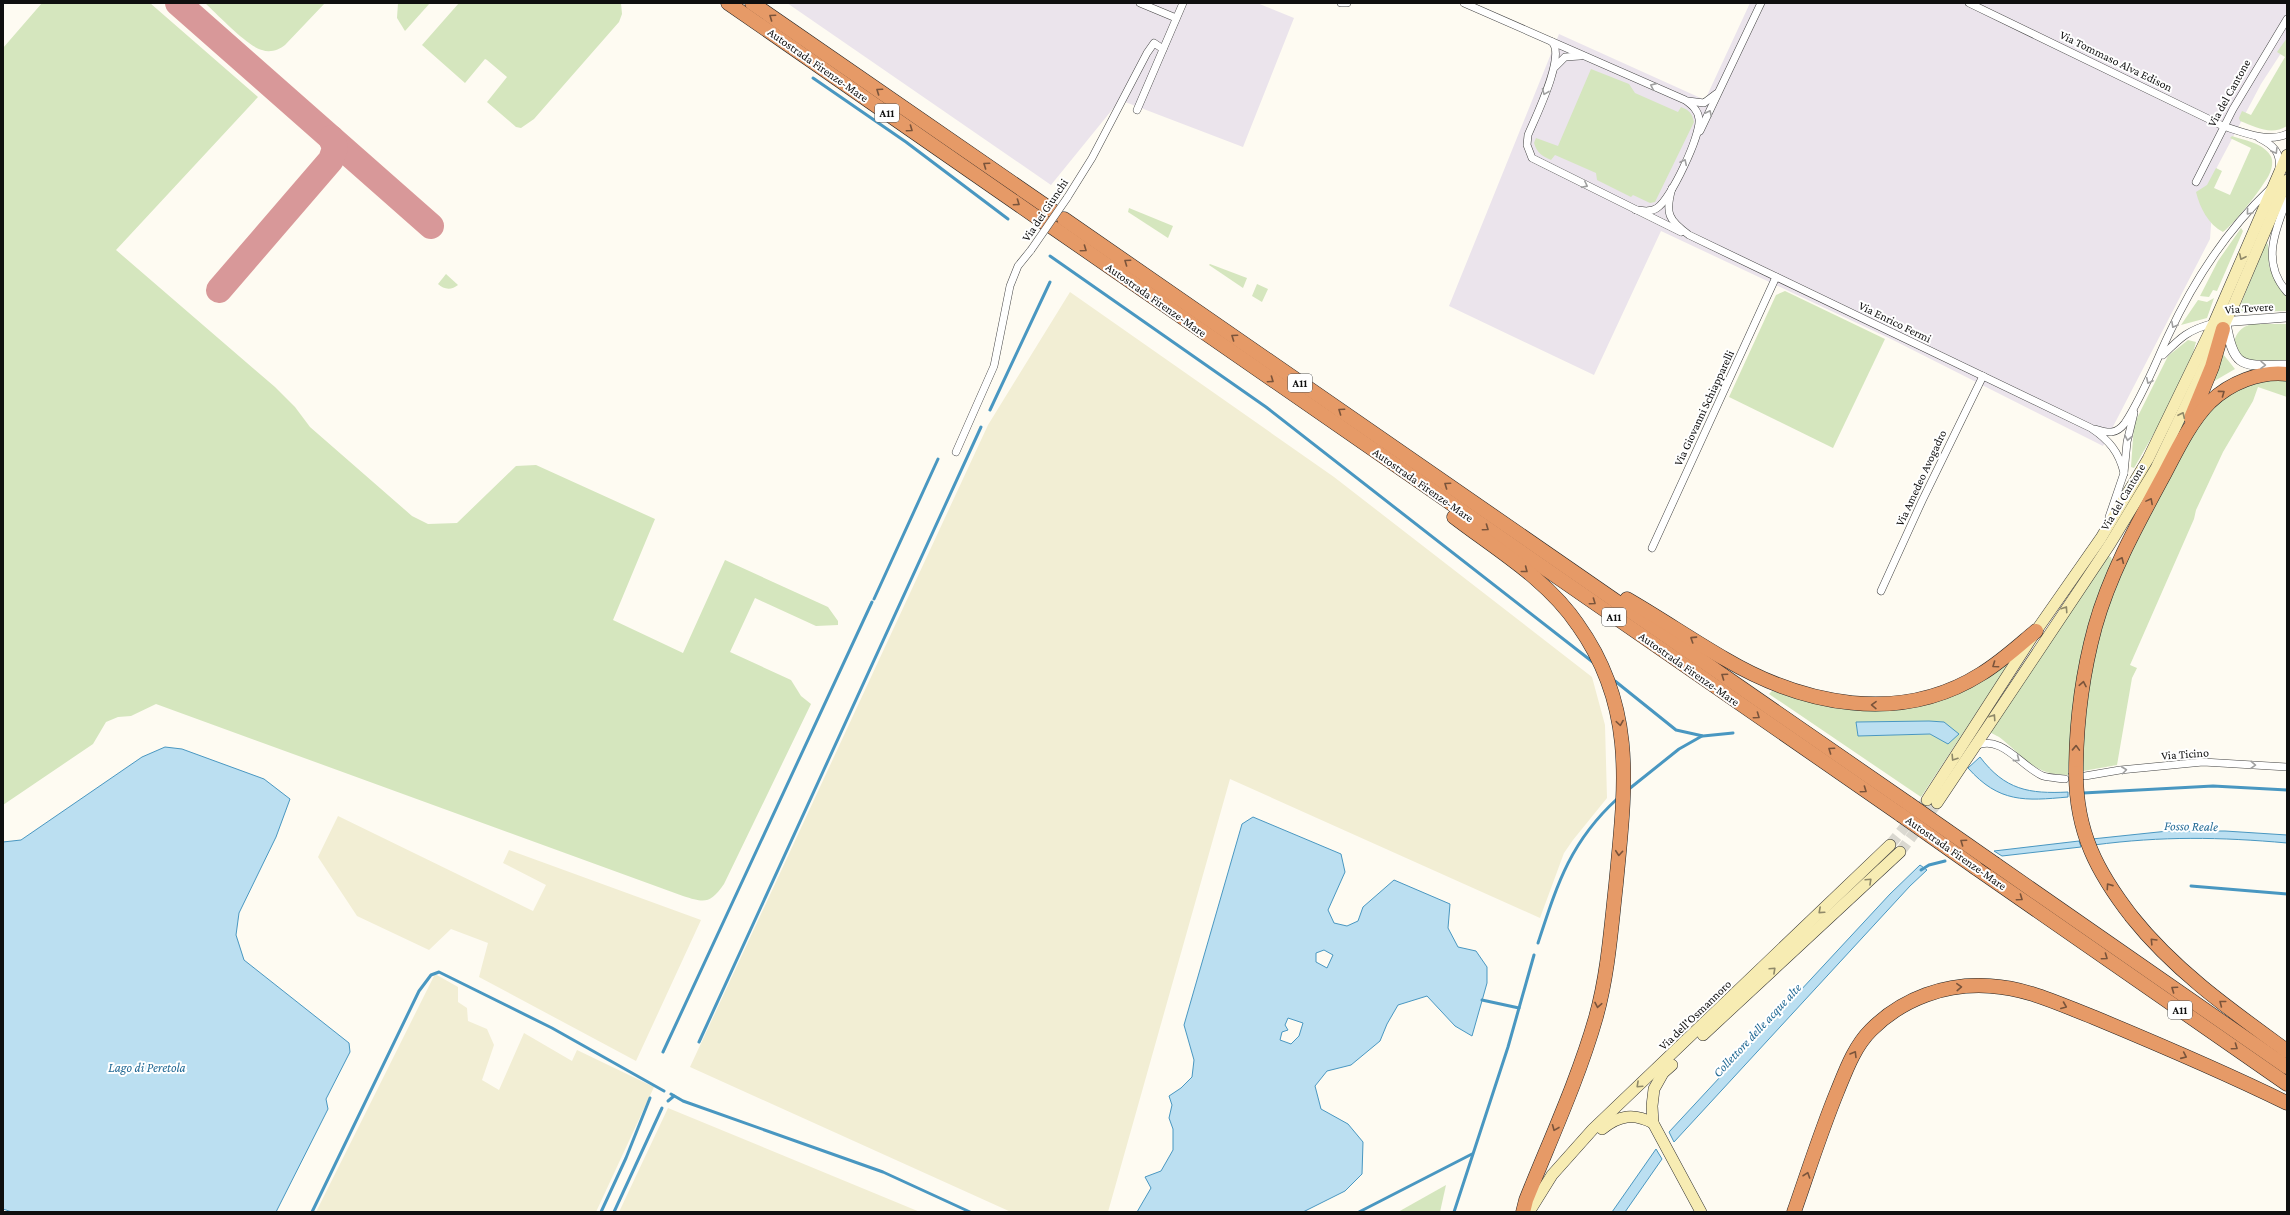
<svg xmlns="http://www.w3.org/2000/svg" width="2290" height="1215" font-family="'Crimson Pro',serif">
<style>
.industrial{fill:#ebe4ec}
.farmland{fill:#f2eed4}
.green{fill:#d5e6be;fill-rule:evenodd}
.water{fill:#bbdff1;stroke:#4997c1;fill-rule:evenodd}
.lines{fill:none;stroke-linecap:round;stroke-linejoin:round}
.stream{stroke:#4997c1;stroke-width:3}
.taxiway{stroke:#d89899;stroke-width:26}
.secondary-tunnel{stroke:#dad8d0;stroke-width:11;stroke-dasharray:11 5.5;stroke-linecap:butt}
.minor-casing{stroke:#424242;stroke-width:8}
.tertiary-casing{stroke:#424242;stroke-width:10}
.secondary-casing{stroke:#313131;stroke-width:12}
.motorway-casing{stroke:#202020;stroke-width:15}
.minor{stroke:#fff;stroke-width:7}
.tertiary{stroke:#fff;stroke-width:9}
.secondary{stroke:#f7ecb3;stroke-width:11}
.motorway{stroke:#e69a67;stroke-width:14}
.minor-bridge-casing{stroke:#424242;stroke-width:8;stroke-linecap:butt}
.motorway-bridge-casing{stroke:#202020;stroke-width:15;stroke-linecap:butt}
.minor-bridge{stroke:#fff;stroke-width:7}
.motorway-bridge{stroke:#e69a67;stroke-width:14}
.oneway{stroke:#7a543b}
.oneway2{stroke:#9f9f9f}
.oneway3{stroke:#8f8969}
.labels{text-anchor:middle;dominant-baseline:central;stroke-width:4;stroke-linejoin:round;paint-order:stroke}
.shield{fill:#fff;stroke:#575757;stroke-width:1}
.shield-label{font-size:11px;font-weight:bold;fill:#0f0f0f}
.street-label{font-size:12px;fill:#0f0f0f;stroke:#fff}
.water-label{font-size:13px;font-style:italic;fill:#236a95;stroke:#fff}
</style>
<rect width="100%" height="100%" fill="#fefbf2"/>
<g class="industrial">
<path d="M787 3H1257L1294 18 1243 147 1120 100 1051 185Z"/>
<path d="M1750 3H2287V44L2261 84 2215 171 2210 239 2103 446 1893 340 1661 231 1594 375 1449 306 1559 34 1705 100Z"/>
</g>
<g class="farmland">
<path d="M1070 292 1334 477 1592 677 1605 725 1607 798 1573 840 1564 853 1540 918 1230 779 1108 1212H1011L690 1067 988 425Z"/>
<path d="M338 816 533 911 546 885 503 863 509 850 701 920 636 1061 479 977 488 943 451 929 429 950 357 916 318 857Z"/>
<path d="M435 974 458 987V1002L467 1008 468 1021 487 1029 494 1045 482 1080 499 1090 524 1033 572 1061 577 1050 654 1087 596 1212H316Z"/>
<path d="M668 1108 920 1212H619Z"/>
</g>
<g class="green">
<path d="M42 3H150L258 97 116 250 275 387 295 407 310 427 412 516 428 524 457 523 516 466 536 465 655 519 613 620 683 653 725 560 828 607 838 621V625L816 626 755 598 730 652 791 680 801 696 811 704 724 884C710 904 705 903 683 896L156 704 131 716 118 717 106 722 93 744 3 805V48Z"/>
<path d="M205 3H325L285 45C279 50 270 53 262 50 248 47 217 14 205 3Z"/>
<path d="M398 3H430L405 31 397 18Z"/>
<path d="M459 3H621L622 14 619 22 534 119 521 128 516 127 487 102 507 77 487 60 485 59 465 83 422 45Z"/>
<path d="M2287 38V126C2271 136 2256 127 2240 121L2239 118 2242 111 2251 115 2285 57 2277 52Z"/>
<path d="M1591 69 1629 84 1635 93 1678 112 1681 107C1689 110 1692 113 1694 122L1655 202 1650 203 1633 195 1631 197 1597 180 1596 173 1555 155 1551 160C1542 156 1537 153 1534 143L1536 138 1558 146Z"/>
<path d="M2232 136C2243 140 2263 143 2270 155 2274 160 2272 169 2269 175 2262 188 2235 223 2223 232 2208 224 2200 208 2196 192L2207 185 2216 168 2222 171 2214 188 2230 195 2251 148 2230 138Z"/>
<path d="M1129 208 1173 226 1168 238 1128 212Z"/>
<path d="M2241 228 2243 231 2217 291 2213 290 2209 297 2200 296 2218 261Z"/>
<path d="M2266 243 2268 244 2269 266 2277 285 2287 297V311L2239 312 2238 311Z"/>
<path d="M1210 264 1247 278 1243 288 1209 265Z"/>
<path d="M446 274 458 285C452 290 444 290 438 284Z"/>
<path d="M1257 284 1268 289 1262 302 1252 296Z"/>
<path d="M1785 291 1885 339 1833 448 1729 397 1776 295Z"/>
<path d="M2214 298 2207 318 2181 325 2198 300 2207 302Z"/>
<path d="M2253 324H2287V360C2275 360 2254 364 2243 358 2226 348 2236 326 2253 324Z"/>
<path d="M2188 340 2196 342 2193 353 2157 428 2134 468 2131 467 2134 424 2168 356Z"/>
<path d="M2223 354 2235 369 2211 383Z"/>
<path d="M2287 379V397L2258 387 2253 401 2223 452 2196 510 2194 519 2130 665 2137 668 2132 678 2117 765 2083 771 2081 742 2092 660 2106 611 2131 547 2201 420C2228 388 2247 382 2287 379Z"/>
<path d="M2107 556 2111 557 2112 561 2086 632 2071 737 2068 775C2035 775 2026 759 2003 740 1999 736 1994 735 1990 732Z"/>
<path d="M2004 665 2007 666 1921 797 1769 694 1772 691C1792 695 1811 703 1831 707 1892 718 1955 702 2004 665ZM1929 721 1944 722V741L1930 734 1858 736 1856 723Z"/>
<path d="M1446 1185 1440 1212H1398Z"/>
</g>
<g class="water">
<path d="M1929 721 1944 722 1959 734 1948 744 1930 734 1858 736 1856 722Z"/>
<path d="M165 747 182 749 264 779 290 799 276 837 239 913 236 935 244 960 349 1043 350 1052 326 1099 328 1109 276 1212H12L3 1209V842L21 840 142 757Z"/>
<path d="M1980 757C2005 790 2029 794 2068 792V797C2025 801 1999 803 1968 768Z"/>
<path d="M1253 817 1341 854 1345 872 1328 910 1334 923 1347 926 1358 921 1363 907 1394 880 1450 904 1448 928 1458 947 1476 951 1487 967V983L1472 1036 1455 1026 1427 996 1398 1005 1387 1024 1380 1041 1351 1065 1327 1071 1315 1086 1321 1109 1348 1124 1363 1142 1362 1174 1345 1191 1303 1212H1137L1151 1188 1145 1177 1161 1171 1173 1150V1129L1169 1118 1172 1105 1169 1096 1181 1088 1192 1077 1194 1060 1184 1025 1242 824ZM1324 950 1333 955 1327 968 1316 962V953ZM1288 1018 1303 1023 1299 1036 1291 1044 1280 1040 1282 1032 1288 1030 1285 1025Z"/>
<path d="M2168 831H2225L2287 835V843C2220 837 2162 836 2094 845L2092 839Z"/>
<path d="M2079 841 2081 847 2002 856 1994 851Z"/>
<path d="M1920 865 1927 870 1910 886 1674 1142 1669 1132 1890 894Z"/>
<path d="M1656 1149 1662 1159 1625 1212H1612Z"/>
</g>
<g class="lines">
<g class="stream">
<path d="M813 78 906 142 1008 219"/>
<path d="M1050 256 1266 407 1594 663"/>
<path d="M990 410 1050 282"/>
<path d="M874 599 938 459"/>
<path d="M1615 681 1676 730 1703 736 1733 733"/>
<path d="M1629 789 1679 749 1702 736"/>
<path d="M2083 793 2213 786 2287 790"/>
<path d="M1921 870 1929 865 1945 861"/>
<path d="M2191 886 2287 894"/>
<path d="M1538 943C1557 885 1570 842 1617 799"/>
<path d="M1482 1000 1519 1008"/>
<path d="M699 1042 981 427"/>
<path d="M663 1052 872 602"/>
<path d="M671 1094 683 1101 883 1172 970 1212"/>
<path d="M668 1101 674 1096"/>
<path d="M312 1212 419 991 431 975 439 972 552 1028 664 1091"/>
<path d="M601 1212 626 1158 650 1098"/>
<path d="M614 1212 662 1108"/>
<path d="M1359 1212 1472 1154"/>
<path d="M1454 1212 1508 1047 1534 955"/>
</g>
<g class="taxiway">
<path d="M178 3 431 226"/>
<path d="M219 290 331 160 335 148 331 138"/>
</g>
<g class="secondary-tunnel">
<path d="M1890 845 1927 800"/>
<path d="M1900 852 1937 803"/>
</g>
<g class="minor-casing">
<g id="minor">
<path d="M1140 3 1176 18"/>
<path d="M1341 3H1347"/>
<path d="M1464 3 1685 100C1692 105 1698 110 1699 119 1701 135 1671 199 1657 208 1651 212 1644 211 1636 210"/>
<path d="M1969 3 2223 126C2242 132 2268 143 2287 134"/>
<path d="M1552 42C1566 56 1535 118 1528 135L1527 145 1532 158 1681 232"/>
<path d="M1555 67 1565 57 1580 56"/>
<path d="M1688 101 1704 103 1716 94"/>
<path d="M1137 110 1183 3"/>
<path d="M1700 131 1761 3"/>
<path d="M2259 138C2273 145 2281 152 2279 168"/>
<path d="M2196 182 2233 109 2287 19"/>
<path d="M1672 188C1665 213 1668 220 1689 235L2091 428C2109 440 2119 452 2124 473"/>
<path d="M1067 198 1092 158 1147 53 1154 43 1163 49"/>
<path d="M2287 200C2275 231 2261 263 2287 292"/>
<path d="M2163 355C2181 337 2188 330 2214 323"/>
<path d="M2095 429C2108 433 2116 435 2125 423 2143 395 2154 366 2168 336 2193 282 2227 230 2270 189"/>
<path d="M956 452 994 366 1010 286 1018 266 1031 250"/>
<path d="M2109 517 2124 473 2127 442 2134 413"/>
<path d="M1652 548 1776 277"/>
<path d="M1881 591 1922 501 1983 376"/>
<path d="M1976 746C2000 733 2023 768 2043 776 2050 778 2058 778 2065 779"/>
<path d="M2085 776 2120 770 2203 762 2287 767"/>
</g>
</g>
<g class="tertiary-casing">
<g id="tertiary">
<path d="M2221 322 2287 317"/>
<path d="M2226 323C2234 371 2243 365 2287 365"/>
</g>
</g>
<g class="secondary-casing">
<g id="secondary">
<path d="M1927 800 2036 631 2101 538 2148 459 2214 323 2287 155"/>
<path d="M1937 803 2110 544 2156 468 2235 302 2287 180"/>
<path d="M1703 1035 1900 852"/>
<path d="M1672 1065 1663 1073 1654 1089 1652 1106 1653 1123 1701 1212"/>
<path d="M1602 1129C1619 1115 1634 1113 1653 1123"/>
<path d="M1529 1212 1552 1175 1593 1129 1890 845"/>
</g>
</g>
<g class="motorway-casing">
<g id="motorway">
<path d="M728 3 1045 223"/>
<path d="M752 3 1053 211"/>
<path d="M1064 219 1909 804"/>
<path d="M1052 227 1901 815"/>
<path d="M2191 418 2212 367 2223 329"/>
<path d="M1454 517C1497 550 1547 579 1578 625 1637 708 1625 789 1616 884 1611 929 1608 974 1596 1017 1578 1080 1550 1140 1526 1200L1523 1212"/>
<path d="M1627 599C1660 618 1692 640 1725 659 1803 705 1900 725 1981 674 2001 662 2018 646 2036 631"/>
<path d="M2076 773C2076 724 2082 675 2095 627 2110 573 2138 523 2165 473 2177 450 2191 421 2210 402 2230 383 2259 371 2287 374"/>
<path d="M1995 864 2287 1067"/>
<path d="M1976 868 2287 1084"/>
<path d="M2132 917C2175 971 2232 1011 2287 1051"/>
<path d="M1794 1212C1808 1172 1821 1131 1837 1092 1846 1070 1854 1047 1871 1030 1903 998 1946 983 1990 986 2027 988 2059 1004 2093 1017 2158 1044 2224 1072 2287 1103"/>
</g>
</g>
<use href="#minor" class="minor"/>
<use href="#tertiary" class="tertiary"/>
<use href="#secondary" class="secondary"/>
<use href="#motorway" class="motorway"/>
<g class="minor-bridge-casing">
<path id="minor-bridge" d="M1031 250 1067 198"/>
</g>
<g class="motorway-bridge-casing">
<g id="motorway-bridge">
<path d="M2076 773C2076 832 2097 872 2132 917"/>
<path d="M1909 804 1995 864"/>
<path d="M1901 815 1976 868"/>
</g>
</g>
<use href="#minor-bridge" class="minor-bridge"/>
<use href="#motorway-bridge" class="motorway-bridge"/>
</g>
<defs><path id="oneway-chevron" d="M-2-3.5L2.5 0L-2 3.5" fill="none" stroke-width="1.6" stroke-linecap="round" stroke-linejoin="round"/></defs>
<g class="oneway">
<use href="#oneway-chevron" transform="translate(772 17) rotate(-145)"/>
<use href="#oneway-chevron" transform="translate(879 91) rotate(-145)"/>
<use href="#oneway-chevron" transform="translate(910 129) rotate(35)"/>
<use href="#oneway-chevron" transform="translate(986 165) rotate(-145)"/>
<use href="#oneway-chevron" transform="translate(1017 203) rotate(35)"/>
<use href="#oneway-chevron" transform="translate(1084 249) rotate(35)"/>
<use href="#oneway-chevron" transform="translate(1127 262) rotate(-145)"/>
<use href="#oneway-chevron" transform="translate(1234 337) rotate(-145)"/>
<use href="#oneway-chevron" transform="translate(1271 380) rotate(35)"/>
<use href="#oneway-chevron" transform="translate(2222 393) rotate(-36)"/>
<use href="#oneway-chevron" transform="translate(1341 411) rotate(-145)"/>
<use href="#oneway-chevron" transform="translate(1447 485) rotate(-145)"/>
<use href="#oneway-chevron" transform="translate(2150 501) rotate(-62)"/>
<use href="#oneway-chevron" transform="translate(1486 528) rotate(35)"/>
<use href="#oneway-chevron" transform="translate(2121 560) rotate(-66)"/>
<use href="#oneway-chevron" transform="translate(1525 570) rotate(38)"/>
<use href="#oneway-chevron" transform="translate(1593 602) rotate(35)"/>
<use href="#oneway-chevron" transform="translate(1693 639) rotate(-147)"/>
<use href="#oneway-chevron" transform="translate(1995 665) rotate(145)"/>
<use href="#oneway-chevron" transform="translate(1724 676) rotate(-145)"/>
<use href="#oneway-chevron" transform="translate(2083 684) rotate(-79)"/>
<use href="#oneway-chevron" transform="translate(1874 705) rotate(-179)"/>
<use href="#oneway-chevron" transform="translate(1757 716) rotate(35)"/>
<use href="#oneway-chevron" transform="translate(1620 723) rotate(81)"/>
<use href="#oneway-chevron" transform="translate(2076 748) rotate(-88)"/>
<use href="#oneway-chevron" transform="translate(1831 750) rotate(-145)"/>
<use href="#oneway-chevron" transform="translate(1864 790) rotate(35)"/>
<use href="#oneway-chevron" transform="translate(1963 842) rotate(-145)"/>
<use href="#oneway-chevron" transform="translate(1619 853) rotate(95)"/>
<use href="#oneway-chevron" transform="translate(2109 886) rotate(-125)"/>
<use href="#oneway-chevron" transform="translate(2020 898) rotate(35)"/>
<use href="#oneway-chevron" transform="translate(2153 941) rotate(-134)"/>
<use href="#oneway-chevron" transform="translate(2105 957) rotate(35)"/>
<use href="#oneway-chevron" transform="translate(1959 987) rotate(-3)"/>
<use href="#oneway-chevron" transform="translate(2174 989) rotate(-145)"/>
<use href="#oneway-chevron" transform="translate(2222 1003) rotate(-142)"/>
<use href="#oneway-chevron" transform="translate(1598 1005) rotate(101)"/>
<use href="#oneway-chevron" transform="translate(2064 1006) rotate(22)"/>
<use href="#oneway-chevron" transform="translate(2235 1047) rotate(35)"/>
<use href="#oneway-chevron" transform="translate(1854 1054) rotate(-59)"/>
<use href="#oneway-chevron" transform="translate(2184 1056) rotate(24)"/>
<use href="#oneway-chevron" transform="translate(1555 1128) rotate(112)"/>
<use href="#oneway-chevron" transform="translate(1807 1175) rotate(-71)"/>
</g>
<g class="oneway2">
<use href="#oneway-chevron" transform="translate(1653 86) rotate(-156)"/>
<use href="#oneway-chevron" transform="translate(1545 92) rotate(112)"/>
<use href="#oneway-chevron" transform="translate(1709 113) rotate(-64)"/>
<use href="#oneway-chevron" transform="translate(2275 151) rotate(59)"/>
<use href="#oneway-chevron" transform="translate(1684 162) rotate(-64)"/>
<use href="#oneway-chevron" transform="translate(1585 185) rotate(26)"/>
<use href="#oneway-chevron" transform="translate(2249 212) rotate(130)"/>
<use href="#oneway-chevron" transform="translate(2174 325) rotate(119)"/>
<use href="#oneway-chevron" transform="translate(2263 365) rotate(1)"/>
<use href="#oneway-chevron" transform="translate(2149 381) rotate(116)"/>
<use href="#oneway-chevron" transform="translate(2128 438) rotate(101)"/>
<use href="#oneway-chevron" transform="translate(2017 759) rotate(37)"/>
<use href="#oneway-chevron" transform="translate(2253 765) rotate(3)"/>
<use href="#oneway-chevron" transform="translate(2124 770) rotate(-7)"/>
</g>
<g class="oneway3">
<use href="#oneway-chevron" transform="translate(2242 257) rotate(115)"/>
<use href="#oneway-chevron" transform="translate(2182 415) rotate(-65)"/>
<use href="#oneway-chevron" transform="translate(2065 609) rotate(-56)"/>
<use href="#oneway-chevron" transform="translate(1993 717) rotate(-56)"/>
<use href="#oneway-chevron" transform="translate(1954 758) rotate(123)"/>
<use href="#oneway-chevron" transform="translate(1869 881) rotate(-43)"/>
<use href="#oneway-chevron" transform="translate(1821 911) rotate(138)"/>
<use href="#oneway-chevron" transform="translate(1773 970) rotate(-43)"/>
<use href="#oneway-chevron" transform="translate(1639 1085) rotate(137)"/>
</g>
<g class="labels">
<g class="shield">
<rect x="875" y="104" width="24" height="18" rx="3"/>
<rect x="1288" y="374" width="24" height="18" rx="3"/>
<rect x="1602" y="608" width="24" height="18" rx="3"/>
<rect x="2168" y="1001" width="24" height="18" rx="3"/>
</g>
<g class="shield-label">
<text x="887" y="113">A11</text>
<text x="1300" y="383">A11</text>
<text x="1614" y="617">A11</text>
<text x="2180" y="1010">A11</text>
</g>
<g class="street-label">
<text transform="translate(2116 61) rotate(26)">Via Tommaso Alva Edison</text>
<text transform="translate(818 65) rotate(35)">Autostrada Firenze-Mare</text>
<text transform="translate(2229 93) rotate(-61)">Via del Cantone</text>
<text transform="translate(1045 210) rotate(-56)">Via dei Giunchi</text>
<text transform="translate(1156 300) rotate(35)">Autostrada Firenze-Mare</text>
<text transform="translate(2249 308) rotate(-4)">Via Tevere</text>
<text transform="translate(1895 322) rotate(26)">Via Enrico Fermi</text>
<text transform="translate(1704 408) rotate(-65)">Via Giovanni Schiapparelli</text>
<text transform="translate(1921 478) rotate(-65)">Via Amedeo Avogadro</text>
<text transform="translate(1423 485) rotate(35)">Autostrada Firenze-Mare</text>
<text transform="translate(2123 497) rotate(-59)">Via del Cantone</text>
<text transform="translate(1689 669) rotate(35)">Autostrada Firenze-Mare</text>
<text transform="translate(2185 754) rotate(-4)">Via Ticino</text>
<text transform="translate(1956 853) rotate(35)">Autostrada Firenze-Mare</text>
<text transform="translate(1695 1015) rotate(-44)">Via dell'Osmannoro</text>
</g>
<g class="water-label">
<text transform="translate(2191 826) rotate(1)">Fosso Reale</text>
<text transform="translate(1757 1030) rotate(-47)">Collettore delle acque alte</text>
<text x="147" y="1067">Lago di Peretola</text>
</g>
</g>
<rect width="2290" height="1215" fill="none" stroke="#0f0f0f" stroke-width="8"/>
</svg>
